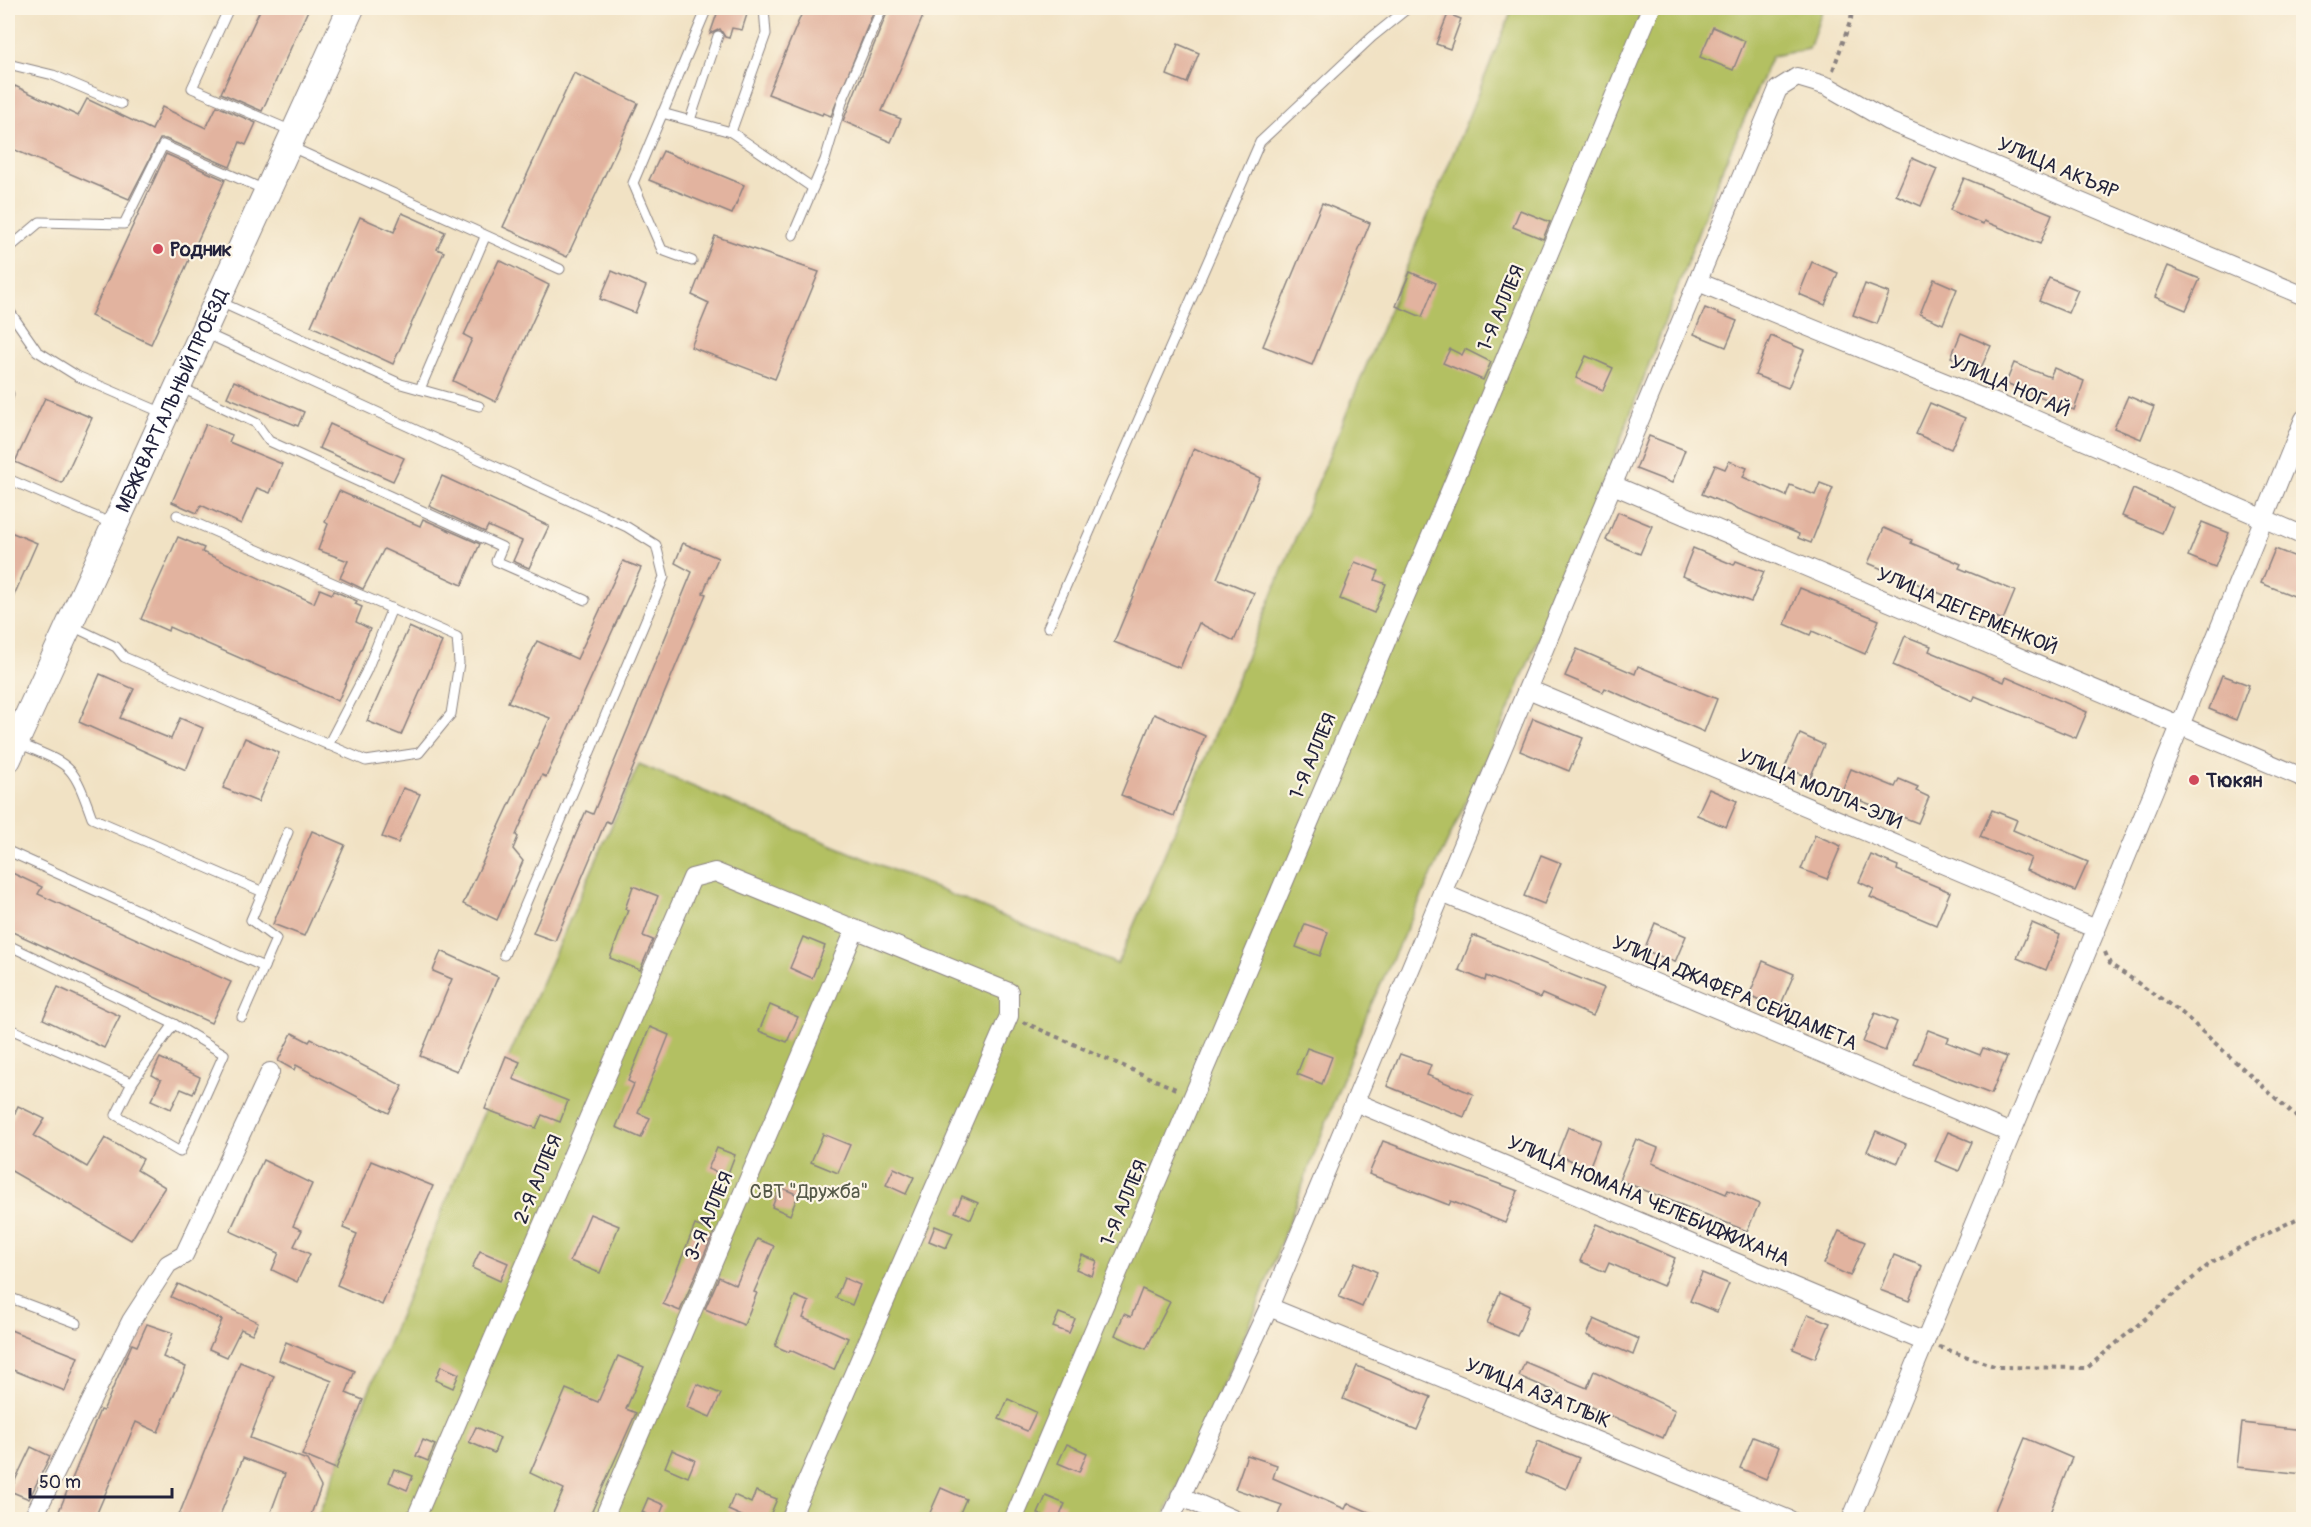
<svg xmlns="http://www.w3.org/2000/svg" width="2311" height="1527" font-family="Pangolin,sans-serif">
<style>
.green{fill:#b3c062;stroke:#6a714e;stroke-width:1.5}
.building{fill:#e2b39f}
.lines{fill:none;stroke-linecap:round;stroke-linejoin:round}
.lane-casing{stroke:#8a8280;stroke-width:11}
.street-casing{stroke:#8a8280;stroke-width:20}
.secondary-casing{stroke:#8a8280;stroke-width:28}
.path{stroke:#8a8280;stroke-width:4;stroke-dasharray:4.5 4.5;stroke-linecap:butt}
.lane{stroke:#fff;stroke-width:9}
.street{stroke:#fff;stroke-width:18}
.secondary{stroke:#fff;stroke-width:26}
.poi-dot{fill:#d1495b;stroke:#fcf5e5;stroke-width:2}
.labels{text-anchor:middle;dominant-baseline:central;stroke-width:4.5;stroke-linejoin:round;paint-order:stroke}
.street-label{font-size:20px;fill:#22223b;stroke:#fcf5e5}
.poi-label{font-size:20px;font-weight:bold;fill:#22223b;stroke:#fcf5e5;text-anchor:start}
.park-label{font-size:20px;fill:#555949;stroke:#fcf5e5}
</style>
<rect width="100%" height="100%" fill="#fcf5e5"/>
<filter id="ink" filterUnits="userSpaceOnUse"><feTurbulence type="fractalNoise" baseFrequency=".0167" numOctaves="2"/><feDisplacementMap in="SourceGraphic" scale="12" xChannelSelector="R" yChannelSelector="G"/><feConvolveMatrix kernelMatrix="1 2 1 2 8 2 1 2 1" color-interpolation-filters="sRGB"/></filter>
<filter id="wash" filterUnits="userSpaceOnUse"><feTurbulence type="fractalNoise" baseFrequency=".008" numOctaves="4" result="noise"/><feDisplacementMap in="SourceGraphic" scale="24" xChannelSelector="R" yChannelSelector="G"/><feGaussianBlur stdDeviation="1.35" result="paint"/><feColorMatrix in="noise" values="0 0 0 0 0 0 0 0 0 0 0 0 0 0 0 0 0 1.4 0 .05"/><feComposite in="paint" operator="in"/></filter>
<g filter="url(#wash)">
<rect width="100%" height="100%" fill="#f1e2c4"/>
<path class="green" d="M1513 8H1823L1809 49 1772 56 1721 172 1610 468 1503 723 1368 1011 1255 1312 1163 1519 316 1520 466 1153 639 764 1117 964 1189 797Z"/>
<g id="blocks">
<g class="building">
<path d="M261 8H309L262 111 221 93Z"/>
<path d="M719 8H749L742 30 732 28 729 38 725 37 720 29 710 34Z"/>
<path d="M804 8H875L831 116 823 113 822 115 768 94Z"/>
<path d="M889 8H905L924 14 882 111 901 119 891 142 843 121Z"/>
<path d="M1448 14 1461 19 1450 49 1436 44Z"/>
<path d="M1713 27 1745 41 1733 70 1700 57Z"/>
<path d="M1178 44 1199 53 1187 83 1167 75Z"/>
<path d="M574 73 638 103 567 257 503 227Z"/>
<path d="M15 86 78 116 87 99 152 130 162 107 206 128 217 106 256 123 246 145 240 142 230 167 166 139H160L129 199 8 147V103Z"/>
<path d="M663 151 744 185 732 214 649 180Z"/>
<path d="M166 154 225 180 151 344 91 316Z"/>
<path d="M1912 158 1937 169 1921 206 1896 195Z"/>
<path d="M1964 178 2052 214 2040 244 1984 221 1983 224 1950 210Z"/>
<path d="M1322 203 1370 223 1312 365 1263 346Z"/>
<path d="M1520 210 1550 222 1543 239 1513 227Z"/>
<path d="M402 213 445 232 437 249 444 252 393 364 311 326 360 217 394 232Z"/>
<path d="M715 236 819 272 775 379 691 347 709 303 692 295Z"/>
<path d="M499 260 549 285 496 402 453 381 472 339 464 335Z"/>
<path d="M1812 262 1838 273 1825 305 1799 294Z"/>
<path d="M2168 266 2200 279 2186 310 2155 297Z"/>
<path d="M612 271 646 286 635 313 600 299Z"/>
<path d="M1410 272 1436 283 1422 317 1396 306Z"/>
<path d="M2049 278 2078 290 2068 313 2039 301Z"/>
<path d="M1934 279 1957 289 1943 324 1920 314Z"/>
<path d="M1865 284 1889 293 1877 324 1853 315Z"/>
<path d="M1705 308 1737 321 1726 347 1694 334Z"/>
<path d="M1961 333 1991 346 1980 370 1951 357Z"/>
<path d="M1771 336 1804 350 1788 388 1755 375Z"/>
<path d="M1450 349 1462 355 1465 349 1491 362 1483 380 1443 363Z"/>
<path d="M1586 356 1613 368 1603 390 1576 378Z"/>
<path d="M2014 363 2050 377 2054 368 2084 381 2074 410 2006 383Z"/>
<path d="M234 381 304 412 298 426 227 397Z"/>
<path d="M2128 396 2154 407 2141 439 2114 428Z"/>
<path d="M45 398 92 418 62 483 15 462Z"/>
<path d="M1930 403 1965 418 1951 449 1916 434Z"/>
<path d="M206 424 232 435 229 442 282 464 270 493 257 488 241 524 201 505 197 513 172 502Z"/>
<path d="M330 424 404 458 393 481 319 448Z"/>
<path d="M1649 436 1685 450 1672 483 1636 469Z"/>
<path d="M1194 448 1260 478 1217 578 1254 593 1234 641 1199 623 1180 668 1114 642Z"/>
<path d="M1729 461 1747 468 1743 477 1786 496 1790 485 1815 495 1820 483 1833 488 1811 543 1798 538 1799 534 1702 494 1715 465 1725 469Z"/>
<path d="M442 476 549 526 529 568 513 561 522 541 488 526 485 532 429 506Z"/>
<path d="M2133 489 2173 507 2162 533 2122 516Z"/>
<path d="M339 491 420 526 423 519 480 544 462 585 384 549 363 589 340 578 348 561 318 550 328 524 325 522Z"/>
<path d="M1618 512 1652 526 1640 554 1606 540Z"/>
<path d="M2202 522 2229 533 2215 567 2188 556Z"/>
<path d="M1884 528 1912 540 1911 543 1961 564 1959 568 2015 591 2003 620 1868 563Z"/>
<path d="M8 531 37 543 8 609Z"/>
<path d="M178 537 204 548 202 552 314 603 320 589 332 594 334 591 357 601 355 604 362 607 356 622 370 629 338 701 169 627 168 631 141 619Z"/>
<path d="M683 543 718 558 703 593 706 594 610 823 606 821 555 941 533 933 586 811 593 814 692 572 675 563Z"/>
<path d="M1693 548 1734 565 1736 561 1764 572 1751 602 1682 576Z"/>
<path d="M2275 549 2304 560V600L2261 583Z"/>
<path d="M623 561 641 568 546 777 542 775 516 835 518 837 513 849 523 861 497 920 463 904 550 718 508 702 537 641 577 659Z"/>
<path d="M1355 562 1379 571 1375 580 1386 584 1374 613 1340 599Z"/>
<path d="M1800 588 1879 620 1865 654 1812 631 1810 635 1785 624Z"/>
<path d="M409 627 442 642 401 735 367 721Z"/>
<path d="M1905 636 1931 646 1929 651 2004 682 2006 677 2087 712 2076 738 1975 696 1973 701 1893 665Z"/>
<path d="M1577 649 1635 674 1638 666 1717 699 1704 732 1605 688 1603 692 1565 676Z"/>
<path d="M100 674 134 689 120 718 171 739 180 718 203 728 186 770 79 722Z"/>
<path d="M2222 675 2249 685 2236 720 2209 709Z"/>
<path d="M1154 714 1205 736 1174 816 1121 795Z"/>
<path d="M1533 718 1583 738 1569 771 1520 751Z"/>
<path d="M1800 734 1824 745 1810 778 1785 767Z"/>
<path d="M245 738 279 753 258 802 223 788Z"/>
<path d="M1851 769 1895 787 1899 779 1918 787 1916 791 1929 797 1918 823 1841 793Z"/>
<path d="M403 788 420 794 398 843 382 837Z"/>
<path d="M1709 789 1737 801 1726 827 1697 815Z"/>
<path d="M1992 810 2017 820 2013 830 2088 862 2075 891 2026 870 2031 858 1980 837Z"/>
<path d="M312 831 345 845 304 936 273 924Z"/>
<path d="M1815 835 1841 846 1827 879 1801 869Z"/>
<path d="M1541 855 1561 863 1544 904 1524 896Z"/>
<path d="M1871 855 1898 866 1897 870 1950 892 1936 925 1870 897 1874 889 1859 882Z"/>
<path d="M8 871 42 887 38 894 231 982 211 1023 8 930Z"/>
<path d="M633 886 658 896 643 936 653 940 640 970 610 958 628 910 625 909Z"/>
<path d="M1655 923 1686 936 1675 962 1644 950Z"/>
<path d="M2032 923 2060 935 2046 970 2017 958Z"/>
<path d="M1305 924 1328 932 1320 956 1296 947Z"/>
<path d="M1473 935 1604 988 1592 1016 1542 994 1540 998 1486 976 1485 981 1459 970Z"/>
<path d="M803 937 825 946 812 978 790 968Z"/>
<path d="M441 951 498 977 457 1071 420 1056 452 979 433 971Z"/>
<path d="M1763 961 1794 974 1779 1009 1749 996Z"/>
<path d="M58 987 120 1016 104 1048 43 1019Z"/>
<path d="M770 1005 798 1017 787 1042 759 1031Z"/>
<path d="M1875 1013 1897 1022 1885 1051 1863 1042Z"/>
<path d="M650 1027 669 1035 638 1113 650 1118 641 1138 616 1127 634 1084 628 1081Z"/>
<path d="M1928 1030 1949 1038 1947 1042 1980 1055 1983 1048 2007 1057 1991 1094 1914 1064Z"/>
<path d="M292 1033 309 1042 311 1039 403 1086 389 1113 296 1065 294 1070 278 1061Z"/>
<path d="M1307 1048 1332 1057 1322 1084 1297 1074Z"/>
<path d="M1400 1054 1431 1065 1427 1075 1473 1094 1464 1117 1387 1086Z"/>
<path d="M506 1056 520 1062 513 1079 568 1101 560 1122 542 1115 536 1128 485 1109Z"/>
<path d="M160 1058 200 1077 193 1094 181 1089 171 1109 151 1100 161 1080 152 1075Z"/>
<path d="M18 1106 45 1119 34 1136 87 1167 105 1138 143 1159 137 1170 165 1187 131 1240 8 1169V1128Z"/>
<path d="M1568 1127 1600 1140 1589 1168 1557 1155Z"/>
<path d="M1876 1131 1906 1144 1898 1163 1867 1151Z"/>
<path d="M1948 1132 1972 1142 1959 1171 1935 1161Z"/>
<path d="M823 1134 850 1145 838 1173 811 1162Z"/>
<path d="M1636 1139 1658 1148 1652 1163 1726 1194 1728 1190 1759 1204 1747 1231 1619 1180Z"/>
<path d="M1383 1141 1518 1191 1505 1223 1451 1201 1449 1205 1369 1174Z"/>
<path d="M717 1148 735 1155 727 1176 708 1169Z"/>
<path d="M263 1160 312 1184 293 1226 302 1230 294 1246 310 1254 297 1282 272 1270 279 1253 230 1231Z"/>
<path d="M371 1161 433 1186 382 1305 337 1285 357 1234 343 1228Z"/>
<path d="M894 1168 914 1177 906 1194 886 1185Z"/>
<path d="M780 1187 798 1195 790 1215 772 1207Z"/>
<path d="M962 1196 978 1203 971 1219 955 1212Z"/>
<path d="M590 1214 619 1226 600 1273 570 1261Z"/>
<path d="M1596 1224 1675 1258 1663 1286 1609 1263 1605 1272 1580 1261Z"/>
<path d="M695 1225 714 1232 680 1311 663 1304Z"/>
<path d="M935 1226 953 1233 946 1248 929 1241Z"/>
<path d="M1839 1231 1865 1242 1850 1276 1824 1264Z"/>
<path d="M757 1239 774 1246 754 1292 757 1293 744 1325 705 1309 719 1277 736 1285Z"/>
<path d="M480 1251 508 1263 500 1281 472 1268Z"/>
<path d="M1082 1255 1097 1261 1092 1276 1076 1269Z"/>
<path d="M1894 1255 1922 1266 1909 1301 1880 1290Z"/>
<path d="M1355 1262 1377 1272 1362 1307 1339 1297Z"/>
<path d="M1702 1273 1729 1284 1717 1312 1690 1301Z"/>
<path d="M844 1278 860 1285 852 1305 836 1298Z"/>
<path d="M178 1284 258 1322 252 1334 241 1329 227 1357 209 1349 222 1320 171 1297Z"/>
<path d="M1142 1289 1170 1302 1146 1349 1115 1335 1124 1314 1131 1317Z"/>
<path d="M1500 1292 1530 1305 1517 1336 1487 1323Z"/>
<path d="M795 1296 809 1302 803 1318 848 1338 834 1370 790 1350 789 1352 775 1346Z"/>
<path d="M1059 1313 1075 1319 1069 1333 1053 1327Z"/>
<path d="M1808 1314 1830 1323 1815 1358 1793 1349Z"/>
<path d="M1594 1319 1639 1339 1633 1355 1587 1335Z"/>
<path d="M147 1324 173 1333 163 1357 186 1367 158 1432 136 1422 94 1520H66L57 1516 100 1410 103 1411 132 1344 137 1346Z"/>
<path d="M8 1329 78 1357 65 1391 8 1368Z"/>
<path d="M286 1342 355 1371 346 1393 363 1400 336 1469 302 1455 332 1381 279 1360Z"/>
<path d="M618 1356 644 1367 626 1409 636 1413 588 1520H550L564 1489 530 1473 566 1389 598 1402Z"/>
<path d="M240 1362 274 1376 250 1438 307 1460 321 1487 309 1520H268L285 1474 243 1458 218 1520H177Z"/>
<path d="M1525 1362 1587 1388 1594 1371 1675 1410 1663 1438 1519 1376Z"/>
<path d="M441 1366 459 1374 453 1388 435 1380Z"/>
<path d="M1357 1366 1431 1397 1417 1430 1343 1399Z"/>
<path d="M697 1384 721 1394 710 1417 687 1407Z"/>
<path d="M1008 1399 1036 1412 1027 1431 999 1419Z"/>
<path d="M2242 1423 2304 1430V1474L2237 1467Z"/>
<path d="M476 1427 500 1438 494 1453 469 1442Z"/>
<path d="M1753 1437 1779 1447 1766 1479 1740 1468Z"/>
<path d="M2025 1438 2072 1458 2047 1520H1991Z"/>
<path d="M423 1440 435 1445 428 1461 416 1456Z"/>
<path d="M1538 1441 1579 1458 1566 1489 1526 1472Z"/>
<path d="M1067 1444 1087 1453 1079 1472 1058 1463Z"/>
<path d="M31 1447 50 1456 29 1499 10 1491Z"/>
<path d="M672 1450 695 1460 688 1477 665 1467Z"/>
<path d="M1247 1455 1277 1465 1273 1478 1345 1509 1348 1503 1387 1520H1276L1282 1505 1235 1489Z"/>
<path d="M394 1469 413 1476 407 1490 389 1482Z"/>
<path d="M941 1488 966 1499 957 1520H940L929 1515Z"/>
<path d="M756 1491 777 1499 768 1520H751L728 1510 734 1495 751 1503Z"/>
<path d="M1046 1496 1065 1504 1058 1520 1038 1514Z"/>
<path d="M648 1498 664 1505 658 1520 642 1512Z"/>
</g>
</g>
</g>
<g filter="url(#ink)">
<use href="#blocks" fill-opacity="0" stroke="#8a8280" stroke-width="1.5"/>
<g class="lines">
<g class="lane-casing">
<g id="lane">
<path d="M229 8 192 88 292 131"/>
<path d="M8 64 53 75 121 104"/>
<path d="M662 113 731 132 813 188"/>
<path d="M690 120 718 36"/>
<path d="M731 132 766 34 764 8"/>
<path d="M289 146 560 269"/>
<path d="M793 235 825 160 843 99 882 8"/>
<path d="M8 249 40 222 124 224 163 145 265 190"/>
<path d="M692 261 662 250 633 183 707 8"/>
<path d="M220 302 401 384 479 406"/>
<path d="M8 309 37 351 77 376 163 413"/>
<path d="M205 333 627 527 656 545 664 577 504 955"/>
<path d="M180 387 256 423 269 441 502 547 496 561 585 600"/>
<path d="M420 389 485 237"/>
<path d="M8 398 9 394"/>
<path d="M8 479 113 524"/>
<path d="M72 626 116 647 124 657 366 761 419 753 451 714 459 663 457 637 177 515"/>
<path d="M1048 627 1260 142 1372 37 1408 8"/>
<path d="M18 743C72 766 72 762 92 818L263 892"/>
<path d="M328 745 366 672 392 608"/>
<path d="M8 851 264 967"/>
<path d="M8 945 174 1024"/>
<path d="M242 1017 276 939 251 920 288 832"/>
<path d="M174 1024 224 1054 180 1152 116 1115 132 1083Z"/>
<path d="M8 1028 132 1083"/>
<path d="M8 1297 77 1323"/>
</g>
</g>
<g class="street-casing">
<g id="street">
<path d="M1698 282 2020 413 2304 536"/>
<path d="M1613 485 2304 778"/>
<path d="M1528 689 2096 929"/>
<path d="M1442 893 2011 1133"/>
<path d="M1355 1102 1925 1342"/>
<path d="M1269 1307 1790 1520"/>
<path d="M1180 1496 1235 1520"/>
<path d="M32 1520 131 1321 168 1264 184 1255 270 1072"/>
<path d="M415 1520 692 878 715 872 1009 992V1016L790 1520"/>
<path d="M603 1520 855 930"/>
<path d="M1013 1520 1450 491 1651 8"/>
<path d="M1170 1520 1269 1307 1778 89 1797 77 1827 86 1888 121 2304 296"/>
<path d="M1851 1520 2154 790 2304 419"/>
</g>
</g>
<g class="secondary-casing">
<g id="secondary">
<path id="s1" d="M8 759 351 8"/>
</g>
</g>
<g class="path">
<path d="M1833 70 1851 19 1852 8"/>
<path d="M2105 952 2110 964 2182 1013 2304 1124"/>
<path d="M1023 1022 1178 1090"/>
<path d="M1939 1347 1997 1367 2087 1368 2212 1262 2304 1215"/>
</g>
<use href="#lane" class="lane"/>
<use href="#street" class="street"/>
<use href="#secondary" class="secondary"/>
</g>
</g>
<g class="poi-dot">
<circle cx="158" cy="249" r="6"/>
<circle cx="2194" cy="780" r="6"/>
</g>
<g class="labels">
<g class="street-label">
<text transform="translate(2058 168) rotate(23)">УЛИЦА АКЪЯР</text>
<text transform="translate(1501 308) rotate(-67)">1-Я АЛЛЕЯ</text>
<text transform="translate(2010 386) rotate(23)">УЛИЦА НОГАЙ</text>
<text stroke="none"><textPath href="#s1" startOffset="394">МЕЖКВАРТАЛЬНЫЙ ПРОЕЗД</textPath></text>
<text transform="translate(1967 611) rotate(23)">УЛИЦА ДЕГЕРМЕНКОЙ</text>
<text transform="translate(1313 756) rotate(-67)">1-Я АЛЛЕЯ</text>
<text transform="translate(1820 789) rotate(23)">УЛИЦА МОЛЛА-ЭЛИ</text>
<text transform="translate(1735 993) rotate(23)">УЛИЦА ДЖАФЕРА СЕЙДАМЕТА</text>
<text transform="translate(538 1179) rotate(-67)">2-Я АЛЛЕЯ</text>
<text transform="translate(1649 1201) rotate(23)">УЛИЦА НОМАНА ЧЕЛЕБИДЖИХАНА</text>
<text transform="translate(1124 1203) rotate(-67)">1-Я АЛЛЕЯ</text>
<text transform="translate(709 1216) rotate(-67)">3-Я АЛЛЕЯ</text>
<text transform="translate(1538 1393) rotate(22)">УЛИЦА АЗАТЛЫК</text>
</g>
<g class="poi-label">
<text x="170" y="249">Родник</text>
<text x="2206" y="780">Тюкян</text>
</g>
<g class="park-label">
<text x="809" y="1191">СВТ "Дружба"</text>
</g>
</g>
<rect width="2311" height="1527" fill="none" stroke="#fcf5e5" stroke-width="30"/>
<path d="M30 1488v9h142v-9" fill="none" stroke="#22223b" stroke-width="3"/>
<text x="39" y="1488" font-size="18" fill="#22223b" stroke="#fcf5e5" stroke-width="4.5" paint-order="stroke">50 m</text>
</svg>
